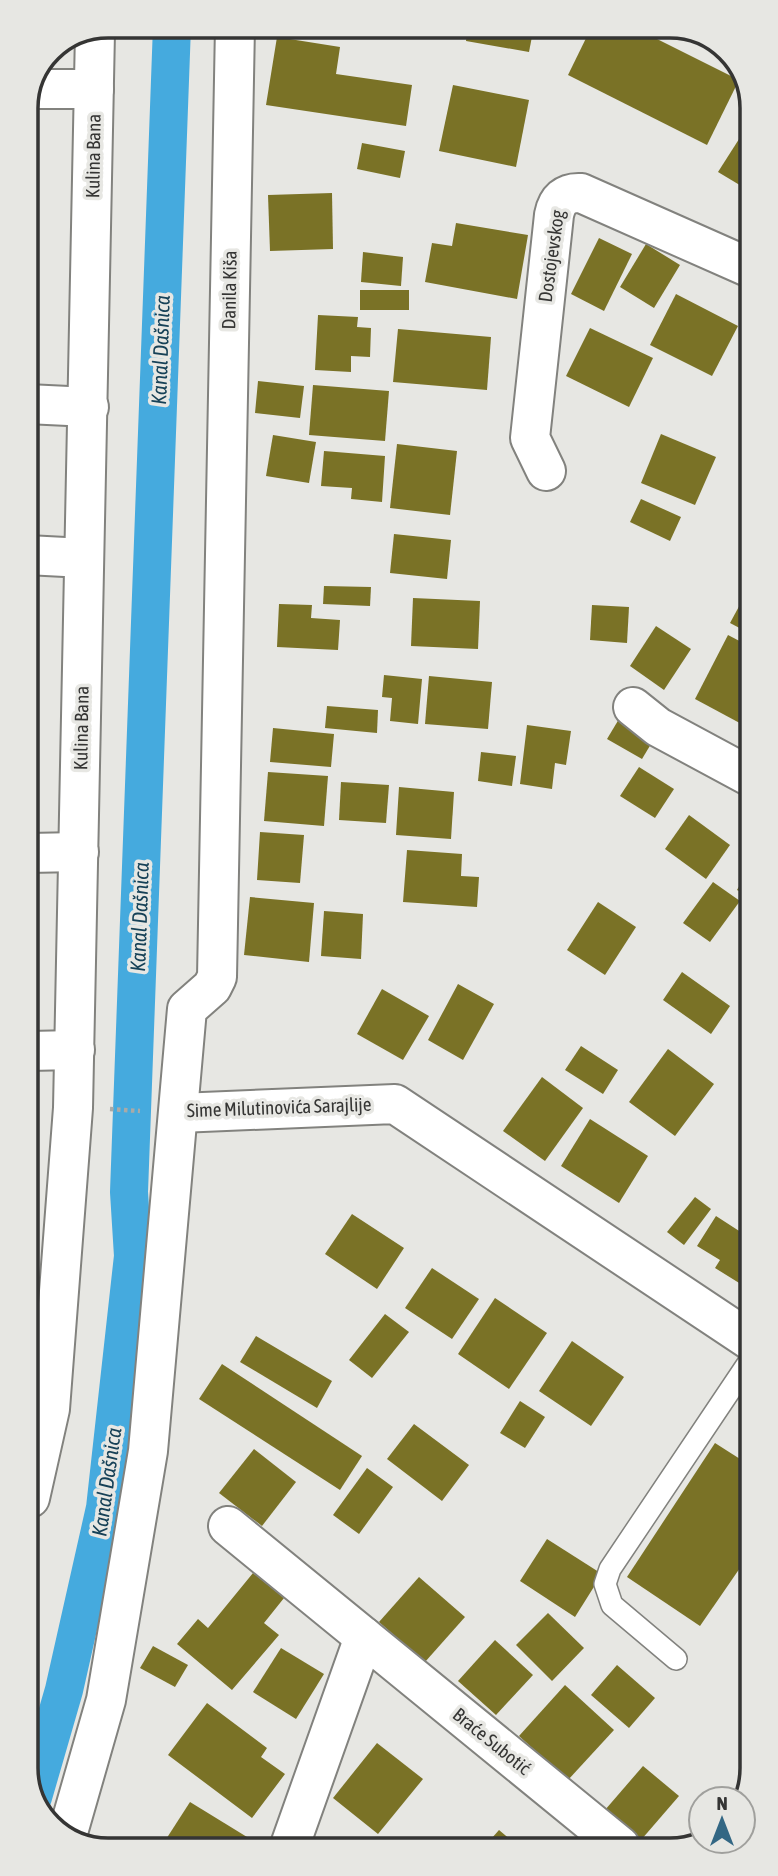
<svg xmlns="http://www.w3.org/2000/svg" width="778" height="1876" font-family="'Asap Condensed',sans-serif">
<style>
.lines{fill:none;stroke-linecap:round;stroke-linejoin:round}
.canal{stroke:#45aade;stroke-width:38}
.building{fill:#7a7226}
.lane-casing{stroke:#82827e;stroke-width:24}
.street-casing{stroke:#82827e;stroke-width:42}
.path{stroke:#aaaaa7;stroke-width:4.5;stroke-dasharray:3.5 3.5;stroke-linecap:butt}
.lane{stroke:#fff;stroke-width:21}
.street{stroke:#fff;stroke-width:38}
.labels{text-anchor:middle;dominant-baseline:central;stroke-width:7;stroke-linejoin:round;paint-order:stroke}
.street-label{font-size:19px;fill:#353534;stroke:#e7e7e3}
.water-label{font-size:21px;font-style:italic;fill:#164157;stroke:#e7e7e3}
.rim{fill:none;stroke:#353534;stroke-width:3.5}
</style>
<rect width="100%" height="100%" fill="#e7e7e3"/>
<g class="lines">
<path class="canal" d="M33 1797 64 1690 105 1508 133 1256 129 1192 172 26"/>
</g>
<g class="building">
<path d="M468 26H534L529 52 466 41Z"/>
<path d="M592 26H631L739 80 707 145 568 75Z"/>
<path d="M277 37 340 47 336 74 412 85 406 126 266 105Z"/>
<path d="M453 85 529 100 516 167 439 151Z"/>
<path d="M26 108H30L29 153H27Z"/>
<path d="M748 125V190L718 172Z"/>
<path d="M362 143 405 151 400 178 357 169Z"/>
<path d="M332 193 333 249 270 251 268 195Z"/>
<path d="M456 223 528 235 517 299 425 282 432 243 452 246Z"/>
<path d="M599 238 632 254 604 311 571 294Z"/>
<path d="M646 244 680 265 654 308 620 287Z"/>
<path d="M363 252 403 257 401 286 361 282Z"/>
<rect x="360" y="290" width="49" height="20"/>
<path d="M676 294 738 326 712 376 650 345Z"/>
<path d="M318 315 358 317 357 327 371 328 370 357 351 356V372L315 370Z"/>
<path d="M590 328 653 358 629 407 566 376Z"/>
<path d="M398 329 491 337 487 390 393 382Z"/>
<path d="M258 381 304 386 300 418 255 413Z"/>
<path d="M313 385 389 391 385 441 309 435Z"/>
<path d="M661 434 716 457 695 505 641 483Z"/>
<path d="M273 435 316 442 309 483 266 476Z"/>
<path d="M397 444 457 451 450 515 390 508Z"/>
<path d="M324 451 385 456 382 502 351 499 352 488 321 486Z"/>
<path d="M641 499 681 517 670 541 630 522Z"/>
<path d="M394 534 451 540 447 579 390 573Z"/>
<path d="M324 586 371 587 370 606 323 604Z"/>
<path d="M749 588V633L730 623Z"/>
<path d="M413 598 480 601 478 649 411 646Z"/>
<path d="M279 604 312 605 311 618 340 620 338 650 277 647Z"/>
<path d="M592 605 629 607 627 643 590 640Z"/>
<path d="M656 626 691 649 664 690 630 666Z"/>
<path d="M728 635 749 646V728L695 699Z"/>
<path d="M384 675 422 679 418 724 390 721 392 698 382 697Z"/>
<path d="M429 676 492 682 488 729 425 724Z"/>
<path d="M327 706 378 710 377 733 325 728Z"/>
<path d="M619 719 654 739 642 759 607 739Z"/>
<path d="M527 725 571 731 566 765 555 763 552 789 520 784Z"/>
<path d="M273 728 334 734 331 767 270 762Z"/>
<path d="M481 752 516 756 512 786 478 781Z"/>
<path d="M639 767 674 789 655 818 620 796Z"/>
<path d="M268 772 328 776 324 826 264 821Z"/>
<path d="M341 782 389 785 386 823 339 820Z"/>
<path d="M399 787 454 792 451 839 396 835Z"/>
<path d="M689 815 730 845 706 879 665 849Z"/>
<path d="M260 832 304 835 300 883 257 880Z"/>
<path d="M407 850 462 854 461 876 479 877 477 907 403 902Z"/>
<path d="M749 869 750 897 737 890Z"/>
<path d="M713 882 740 901 710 942 683 923Z"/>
<path d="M250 897 314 903 309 962 244 955Z"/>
<path d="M598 902 636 927 605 975 567 950Z"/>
<path d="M324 911 363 914 361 959 321 956Z"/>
<path d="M682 972 730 1006 711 1034 663 1000Z"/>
<path d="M458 984 494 1004 463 1060 428 1040Z"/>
<path d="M382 989 429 1016 403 1060 357 1034Z"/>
<path d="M581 1046 618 1070 603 1094 565 1070Z"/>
<path d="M668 1049 714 1084 675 1136 629 1102Z"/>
<path d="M542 1077 583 1108 545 1161 503 1131Z"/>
<path d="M590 1119 648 1156 619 1203 561 1166Z"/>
<path d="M695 1197 711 1209 684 1245 667 1232Z"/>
<path d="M352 1214 404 1248 377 1289 325 1254Z"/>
<path d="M716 1216 750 1238 751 1275 744 1286 715 1268 720 1260 697 1246Z"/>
<path d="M432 1268 479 1299 452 1339 405 1308Z"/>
<path d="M495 1298 547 1333 509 1389 458 1354Z"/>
<path d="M385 1314 409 1332 372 1378 349 1360Z"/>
<path d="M256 1336 332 1381 317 1408 240 1362Z"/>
<path d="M572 1341 624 1377 591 1426 539 1391Z"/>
<path d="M222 1364 362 1456 340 1490 199 1399Z"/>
<path d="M520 1401 545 1417 525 1448 500 1433Z"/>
<path d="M414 1424 469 1465 442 1501 387 1459Z"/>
<path d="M715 1443 751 1466V1552L700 1626 627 1577Z"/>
<path d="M254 1449 296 1482 262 1526 219 1493Z"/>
<path d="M367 1468 393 1487 359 1534 333 1515Z"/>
<path d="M547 1539 602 1574 575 1617 520 1581Z"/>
<path d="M253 1573 284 1598 264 1623 279 1635 232 1690 177 1644 198 1619 208 1628Z"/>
<path d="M419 1577 465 1617 425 1662 379 1622Z"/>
<path d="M548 1613 584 1648 552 1681 516 1645Z"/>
<path d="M495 1640 533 1675 496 1715 458 1681Z"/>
<path d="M153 1646 188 1665 175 1687 140 1668Z"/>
<path d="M281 1648 324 1674 296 1719 253 1692Z"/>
<path d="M617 1665 655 1698 629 1728 591 1695Z"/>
<path d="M565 1685 614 1730 568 1780 519 1736Z"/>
<path d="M207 1703 267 1748 261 1757 285 1774 252 1818 168 1755Z"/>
<path d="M752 1729V1755L740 1746Z"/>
<path d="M377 1743 423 1779 378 1834 333 1798Z"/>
<path d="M643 1766 679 1796 641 1840 605 1810Z"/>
<path d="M752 1766 741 1799H729Z"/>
<path d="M190 1802 260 1845 257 1848 161 1847Z"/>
<path d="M499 1830 519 1847H484Z"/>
<path d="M342 1837 355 1848H333Z"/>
</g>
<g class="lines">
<g class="lane-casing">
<path id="lane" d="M676 1659 612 1605 605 1584 610 1569 751 1359"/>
</g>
<g class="street-casing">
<g id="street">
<path d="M33 89H94"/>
<path d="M27 404 89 407"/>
<path d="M546 471 530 438 554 215C557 200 565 192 581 193L748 267"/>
<path d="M27 555 84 558"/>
<path d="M633 707 658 727 749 776"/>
<path d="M28 853 79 852"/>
<path d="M29 1051 75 1050"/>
<path d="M179 1113 395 1104 751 1341"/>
<path d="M30 1498 50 1409 73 1108 95 32"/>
<path d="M228 1526 620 1846"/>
<path d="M67 1836 106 1700 148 1451 187 1009 212 987 217 977 235 26"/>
<path d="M289 1848 364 1637"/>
</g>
</g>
<path class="path" d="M110 1109 140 1111"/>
<use href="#lane" class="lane"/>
<use href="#street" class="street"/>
</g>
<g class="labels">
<g class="street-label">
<text transform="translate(93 156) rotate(-89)">Kulina Bana</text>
<text transform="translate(551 256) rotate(-82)">Dostojevskog</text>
<text transform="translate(229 290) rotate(-89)">Danila Kiša</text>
<text transform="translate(81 728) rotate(-89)">Kulina Bana</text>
<text transform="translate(279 1107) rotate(-2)">Sime Milutinovića Sarajlije</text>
<text transform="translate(492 1741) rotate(39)">Braće Subotić</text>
</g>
<g class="water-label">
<text transform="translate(160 350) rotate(-88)">Kanal Dašnica</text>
<text transform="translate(139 917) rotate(-88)">Kanal Dašnica</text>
<text transform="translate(106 1482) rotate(-82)">Kanal Dašnica</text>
</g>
</g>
<path d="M0 0H778V1876H0ZM108 38H670A70 70 0 0 1 740 108V1768A70 70 0 0 1 670 1838H108A70 70 0 0 1 38 1768V108A70 70 0 0 1 108 38Z" fill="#e7e7e3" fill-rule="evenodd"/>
<path class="rim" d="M108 38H670A70 70 0 0 1 740 108V1768A70 70 0 0 1 670 1838H108A70 70 0 0 1 38 1768V108A70 70 0 0 1 108 38Z"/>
<g transform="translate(722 1820)"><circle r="33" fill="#e7e7e3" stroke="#a0a09d" stroke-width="2"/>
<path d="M0-5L12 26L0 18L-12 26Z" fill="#336784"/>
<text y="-10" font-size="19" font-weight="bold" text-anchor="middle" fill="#353534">N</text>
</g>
</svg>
